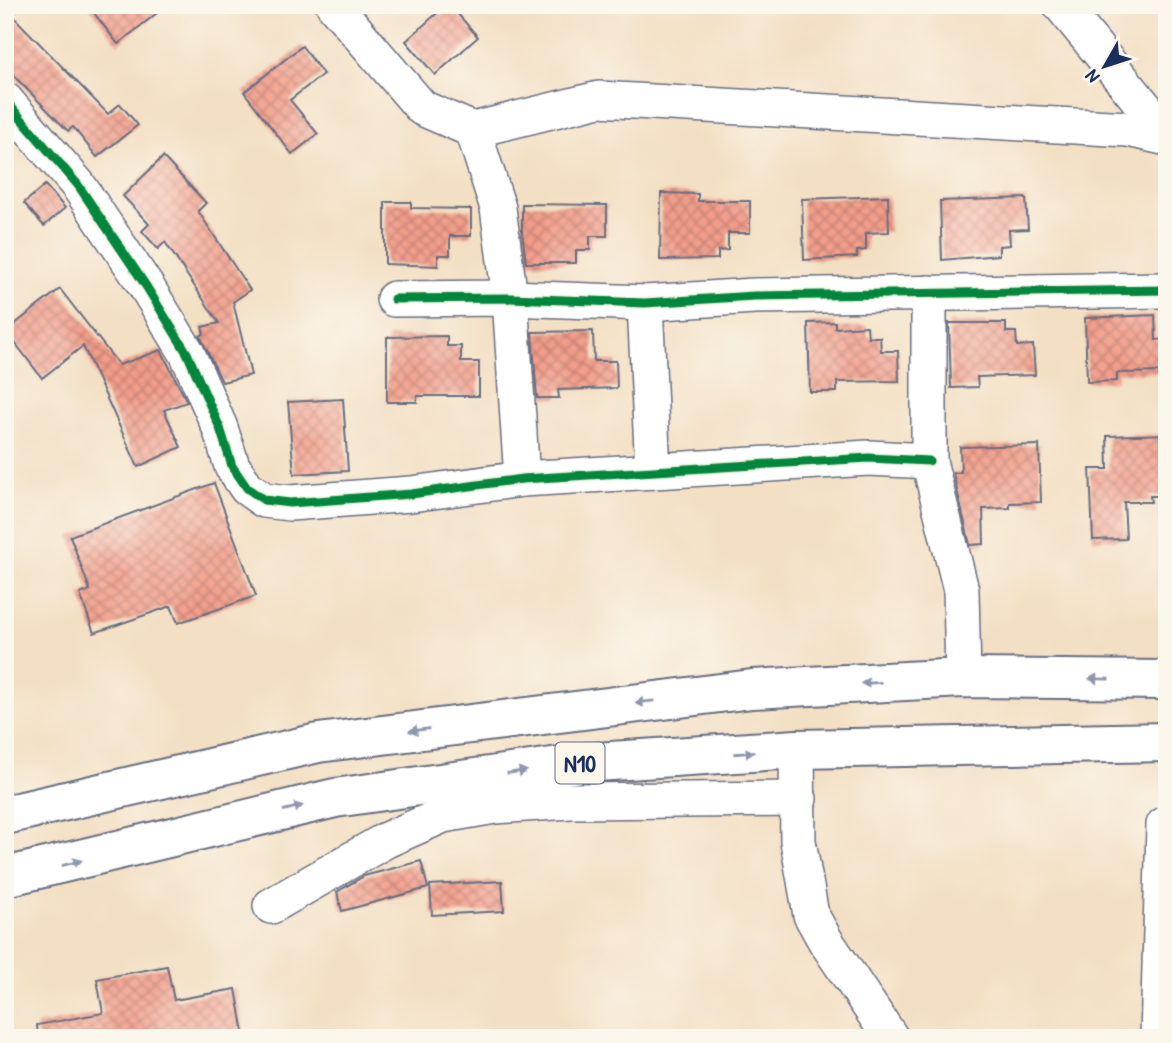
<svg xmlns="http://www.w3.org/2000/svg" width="1172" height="1043" font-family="'Patrick Hand',sans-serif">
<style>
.building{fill:url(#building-cross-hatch)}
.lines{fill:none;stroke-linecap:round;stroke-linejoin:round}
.minor-casing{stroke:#676d81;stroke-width:38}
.primary-casing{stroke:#676d81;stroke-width:42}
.minor{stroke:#fff;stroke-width:35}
.primary{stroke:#fff;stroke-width:38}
.cycleway-casing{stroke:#fbf7ec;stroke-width:13}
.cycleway{stroke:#00873e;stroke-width:9}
.oneway{fill:#8d97ae}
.labels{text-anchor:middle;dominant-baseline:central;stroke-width:5;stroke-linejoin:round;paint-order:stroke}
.shield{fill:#fbf7ec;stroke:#5e6b89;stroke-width:2}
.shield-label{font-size:24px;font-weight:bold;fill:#1b2f5e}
</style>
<defs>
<pattern id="building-cross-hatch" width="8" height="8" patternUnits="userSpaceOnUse" patternTransform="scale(1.75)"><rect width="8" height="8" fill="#f39e8a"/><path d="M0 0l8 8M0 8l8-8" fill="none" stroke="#c48174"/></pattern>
</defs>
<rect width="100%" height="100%" fill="#fbf7ec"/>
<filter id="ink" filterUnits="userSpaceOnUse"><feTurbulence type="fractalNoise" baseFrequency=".0143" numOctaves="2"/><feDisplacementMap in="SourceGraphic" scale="14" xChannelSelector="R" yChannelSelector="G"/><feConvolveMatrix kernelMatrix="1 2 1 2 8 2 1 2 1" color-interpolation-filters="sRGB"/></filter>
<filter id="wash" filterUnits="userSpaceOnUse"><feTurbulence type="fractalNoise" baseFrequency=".00686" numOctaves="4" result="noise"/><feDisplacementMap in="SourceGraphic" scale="28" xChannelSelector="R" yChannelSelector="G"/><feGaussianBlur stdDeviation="1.57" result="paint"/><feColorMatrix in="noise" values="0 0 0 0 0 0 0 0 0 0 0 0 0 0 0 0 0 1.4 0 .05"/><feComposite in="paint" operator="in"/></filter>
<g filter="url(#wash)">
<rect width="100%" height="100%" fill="#f3dfc3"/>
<g id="blocks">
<g class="building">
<path d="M88 5H167L118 44Z"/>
<path d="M446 5H450L478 37 435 75 406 41Z"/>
<path d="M5 8 108 114 120 104 138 125 97 157 73 127 68 131 5 67Z"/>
<path d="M302 46 323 74 290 100 318 134 292 154 244 92Z"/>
<path d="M163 157 206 203 198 211 250 290 233 302 251 375 222 382 200 336 204 334 202 327 219 323 165 242 158 249 142 231 149 224 123 196Z"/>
<path d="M45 185 65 208 44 226 24 203Z"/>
<path d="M661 193 698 194V201H750V233H728V250L718 251V259L660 260Z"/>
<path d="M888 196 889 232 866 233V250L857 251V257L804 260 802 199Z"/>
<path d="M1026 198 1028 229 1009 230 1010 245 999 246V255L942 260 940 201Z"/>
<path d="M385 202H411V208L471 209V236H450V255H438V266L385 264Z"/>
<path d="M522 204 607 205V236H590V250H576V263H526L522 232Z"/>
<path d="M60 289 119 365 161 350 187 402 164 410 181 447 138 467 83 346 42 378 6 331Z"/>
<path d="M1155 315 1156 340 1167 339V372L1117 373V381L1087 382 1085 318Z"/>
<path d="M835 322V328L867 326 868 337H880L881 351H898L899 381 837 382V392H810L808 323Z"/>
<path d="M949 323H1006V332H1016L1017 346 1033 345 1035 375 977 377 978 387 951 388Z"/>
<path d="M593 331 594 361H616L617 388 558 390 559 398H537L532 332Z"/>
<path d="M447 336V346H461V362H479V396H417V402H387V337Z"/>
<path d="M343 399 348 471 294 474 288 402Z"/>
<path d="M1167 434V496H1150L1151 502H1124L1126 539 1093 540 1090 469H1108L1107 436Z"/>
<path d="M1039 445 1041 502 1010 503V508L983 509 984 544 970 545 953 473 961 472 960 447Z"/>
<path d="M214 483 256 596 178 623 171 606 94 633 80 594 90 590 70 536Z"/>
<path d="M421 861 428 888 342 911 337 892 364 876Z"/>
<path d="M502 881 504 911 432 915 430 885Z"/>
<path d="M167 966 174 1000 236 989 245 1038H38L37 1025 103 1013 97 979Z"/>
</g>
</g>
</g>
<g filter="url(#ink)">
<use href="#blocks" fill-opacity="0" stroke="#676d81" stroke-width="2"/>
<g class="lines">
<g class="minor-casing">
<g id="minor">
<path d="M334 5 422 108 473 130 498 208 510 298 522 479"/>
<path d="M1061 5 1152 116 1167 130"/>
<path d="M5 100 78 185 146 286 187 353 220 428 232 466 247 488 264 500 290 503 411 494 522 479 869 458 929 461"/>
<path d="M473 130 599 99 1128 129 1167 138"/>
<path d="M929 293V461L961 590 963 678"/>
<path d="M394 299 510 298 645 303 754 296 1167 290"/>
<path d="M645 303 653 471"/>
<path d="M797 749 798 841 811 915 825 940 891 1038"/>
<path d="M271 906 386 840 443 815 495 806 571 801 799 799"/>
<path d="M1158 1038 1164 825"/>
</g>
</g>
<g class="primary-casing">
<g id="primary">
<path d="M5 815 318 743 752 689 963 678 1167 680"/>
<path d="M5 877 335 798 580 763 797 749 1167 742"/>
</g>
</g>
<use href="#minor" class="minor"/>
<use href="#primary" class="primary"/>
<g class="cycleway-casing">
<g id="cycleway">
<path d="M5 100 78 185 146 286 187 353 220 428 232 466 247 488 264 500 290 503 411 494 522 479 869 458 929 461"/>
<path d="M394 299 510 298 645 303 754 296 1167 290"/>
</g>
</g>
<use href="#cycleway" class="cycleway"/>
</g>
<defs><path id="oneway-solid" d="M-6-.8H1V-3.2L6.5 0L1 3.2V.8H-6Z" transform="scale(1.75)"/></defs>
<g class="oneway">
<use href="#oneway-solid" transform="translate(1099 679) rotate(-179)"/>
<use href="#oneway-solid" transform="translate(871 683) rotate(177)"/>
<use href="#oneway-solid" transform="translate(645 702) rotate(173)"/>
<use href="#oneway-solid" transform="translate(419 730) rotate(173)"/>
<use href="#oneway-solid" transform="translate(744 753) rotate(-4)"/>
<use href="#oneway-solid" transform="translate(517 772) rotate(-8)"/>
<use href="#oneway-solid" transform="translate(293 808) rotate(-14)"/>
<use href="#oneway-solid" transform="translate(72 863) rotate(-14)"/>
</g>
</g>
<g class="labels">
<rect class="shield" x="555.5" y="742.5" width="49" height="41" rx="5"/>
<g class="shield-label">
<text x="580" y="763">N10</text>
</g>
</g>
<rect width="1172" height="1043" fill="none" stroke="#fbf7ec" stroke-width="28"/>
<g transform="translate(1105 66) rotate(231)" stroke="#fbf7ec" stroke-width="5" paint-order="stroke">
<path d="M0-5L12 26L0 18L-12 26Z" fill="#1b2f5e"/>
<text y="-10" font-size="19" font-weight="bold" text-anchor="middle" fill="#1b2f5e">N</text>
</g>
</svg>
